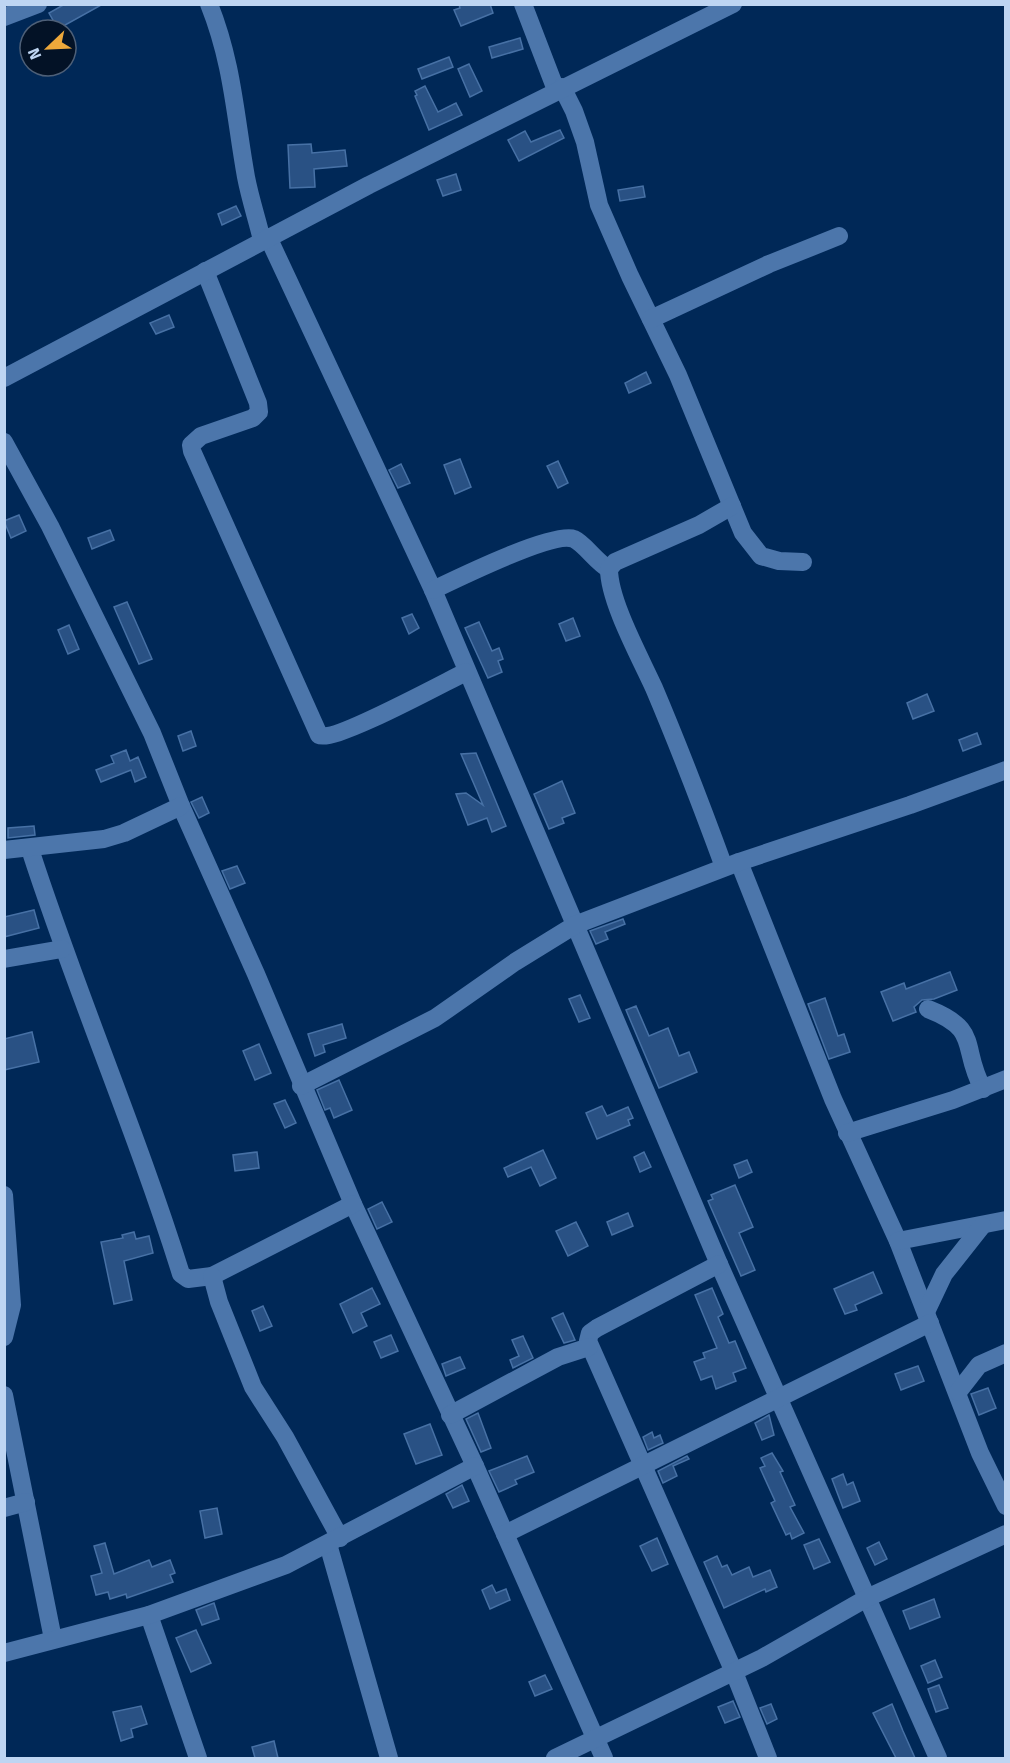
<svg xmlns="http://www.w3.org/2000/svg" width="1010" height="1763" font-family="'Fira Sans',sans-serif">
<style>
.building{fill:#295184;stroke:#4771a5;stroke-width:1.5}
.lines{fill:none;stroke-linecap:round;stroke-linejoin:round}
.minor{stroke:#4c76ab;stroke-width:18}
</style>
<rect width="100%" height="100%" fill="#002857"/>
<g class="building">
<path d="M65 4H103L58 29 49 13Z"/>
<path d="M459 4H490L493 13 461 26 454 10 460 8Z"/>
<path d="M520 38 523 49 492 58 489 47Z"/>
<path d="M449 57 453 67 422 79 418 69Z"/>
<path d="M469 64 482 91 470 97 458 69Z"/>
<path d="M425 86 438 112 456 103 462 115 429 130 415 96 417 95 415 91Z"/>
<path d="M560 130 564 138 519 161 508 140 525 131 531 142Z"/>
<path d="M311 144 312 153 345 150 347 166 314 169 315 187 290 188 288 145Z"/>
<path d="M456 174 461 190 443 196 437 180Z"/>
<path d="M643 186 645 197 620 201 618 190Z"/>
<path d="M236 206 241 216 222 225 218 214Z"/>
<path d="M169 315 174 327 156 334 150 323Z"/>
<path d="M646 372 651 383 629 393 625 383Z"/>
<path d="M460 459 471 487 455 494 444 465Z"/>
<path d="M558 461 568 483 558 488 547 466Z"/>
<path d="M401 464 410 483 398 488 389 470Z"/>
<path d="M19 515 26 531 11 538 4 521Z"/>
<path d="M110 530 114 540 92 549 88 538Z"/>
<path d="M127 602 152 659 139 664 114 607Z"/>
<path d="M412 614 419 628 409 634 402 618Z"/>
<path d="M573 618 580 636 566 641 559 624Z"/>
<path d="M479 622 492 651 499 648 503 659 498 661 502 672 488 678 465 628Z"/>
<path d="M69 625 79 649 68 654 58 630Z"/>
<path d="M927 694 934 711 913 719 907 703Z"/>
<path d="M191 731 196 746 183 751 178 736Z"/>
<path d="M977 733 981 744 963 751 959 740Z"/>
<path d="M126 750 130 761 138 757 146 777 135 782 131 770 101 782 96 770 114 763 111 756Z"/>
<path d="M476 753 506 826 492 832 487 818 468 825 456 794 466 793 483 805 461 754Z"/>
<path d="M562 781 575 813 562 818 564 823 549 829 534 794Z"/>
<path d="M202 797 209 813 199 818 191 802Z"/>
<path d="M34 826 35 835 8 838V828Z"/>
<path d="M237 866 245 883 230 889 222 871Z"/>
<path d="M34 910 39 928 4 937V917Z"/>
<path d="M623 919 625 924 605 932 608 939 596 944 590 931Z"/>
<path d="M950 972 957 990 934 999 922 1000 914 1007 916 1012 893 1021 881 992 904 983 906 989Z"/>
<path d="M580 995 590 1018 579 1022 569 999Z"/>
<path d="M825 998 838 1036 844 1034 850 1052 829 1059 808 1004Z"/>
<path d="M636 1006 649 1036 668 1028 679 1056 689 1052 697 1072 659 1088 626 1010Z"/>
<path d="M342 1024 346 1038 323 1045 325 1052 315 1056 308 1034Z"/>
<path d="M32 1032 39 1062 4 1070V1039Z"/>
<path d="M259 1044 271 1073 255 1080 243 1051Z"/>
<path d="M339 1080 352 1110 334 1118 330 1108 325 1110 317 1090Z"/>
<path d="M285 1100 296 1123 285 1128 274 1104Z"/>
<path d="M602 1106 607 1116 628 1107 633 1118 628 1120 630 1125 597 1139 586 1113Z"/>
<path d="M543 1150 556 1178 540 1186 531 1167 508 1177 504 1168Z"/>
<path d="M257 1152 259 1168 235 1171 233 1155Z"/>
<path d="M644 1152 651 1167 640 1172 634 1157Z"/>
<path d="M747 1160 752 1172 739 1178 734 1165Z"/>
<path d="M735 1185 753 1227 739 1233 755 1270 741 1276 708 1201 713 1199 711 1195Z"/>
<path d="M382 1202 392 1222 377 1229 368 1209Z"/>
<path d="M628 1213 633 1226 612 1235 607 1222Z"/>
<path d="M576 1222 588 1246 568 1256 556 1231Z"/>
<path d="M134 1232 136 1239 149 1236 153 1253 124 1261 132 1300 114 1304 101 1242 123 1238 122 1235Z"/>
<path d="M873 1272 882 1293 855 1305 857 1310 845 1314 834 1289Z"/>
<path d="M372 1288 380 1304 361 1313 367 1326 353 1333 340 1304Z"/>
<path d="M712 1288 723 1314 718 1317 729 1343 735 1341 746 1368 733 1373 736 1381 716 1389 712 1376 701 1380 694 1362 705 1358 703 1353 717 1348 695 1295Z"/>
<path d="M263 1306 272 1326 260 1331 252 1311Z"/>
<path d="M563 1313 575 1340 564 1343 552 1318Z"/>
<path d="M391 1335 398 1351 381 1358 374 1342Z"/>
<path d="M523 1336 533 1358 513 1368 510 1360 519 1356 512 1340Z"/>
<path d="M460 1357 465 1368 446 1376 442 1364Z"/>
<path d="M918 1366 924 1381 901 1390 895 1374Z"/>
<path d="M988 1388 996 1408 979 1415 971 1394Z"/>
<path d="M478 1413 491 1448 481 1452 466 1419Z"/>
<path d="M769 1415 774 1435 762 1440 755 1423Z"/>
<path d="M430 1424 442 1455 416 1464 404 1434Z"/>
<path d="M652 1432 654 1438 660 1435 663 1443 648 1450 643 1437Z"/>
<path d="M772 1453 783 1471 780 1472 795 1505 790 1507 804 1533 792 1539 790 1533 786 1535 771 1503 775 1501 760 1468 765 1466 761 1458Z"/>
<path d="M527 1456 534 1472 515 1480 517 1484 499 1492 489 1471Z"/>
<path d="M687 1456 689 1459 673 1466 677 1476 663 1483 658 1471Z"/>
<path d="M843 1474 847 1485 853 1482 860 1501 843 1508 832 1479Z"/>
<path d="M462 1485 469 1501 453 1508 446 1494Z"/>
<path d="M217 1508 222 1534 205 1538 200 1511Z"/>
<path d="M657 1538 668 1564 652 1571 640 1546Z"/>
<path d="M819 1539 830 1562 814 1569 804 1545Z"/>
<path d="M879 1542 887 1559 875 1565 867 1548Z"/>
<path d="M105 1543 114 1574 149 1560 152 1567 170 1560 175 1573 170 1575 173 1582 127 1598 126 1594 110 1599 108 1592 96 1595 91 1576 102 1573 94 1546Z"/>
<path d="M717 1556 722 1567 727 1565 732 1575 749 1567 753 1577 770 1570 777 1587 766 1592 765 1589 724 1608 704 1562Z"/>
<path d="M492 1585 496 1593 506 1589 510 1600 490 1609 482 1590Z"/>
<path d="M934 1599 940 1617 910 1629 903 1611Z"/>
<path d="M214 1603 219 1619 202 1625 196 1610Z"/>
<path d="M196 1630 211 1663 191 1672 176 1638Z"/>
<path d="M935 1660 942 1677 928 1683 921 1666Z"/>
<path d="M545 1675 552 1689 535 1696 529 1682Z"/>
<path d="M939 1685 948 1708 936 1712 928 1689Z"/>
<path d="M733 1701 740 1717 725 1723 718 1707Z"/>
<path d="M771 1704 777 1719 767 1724 760 1708Z"/>
<path d="M892 1704 903 1731 915 1758H896L873 1713Z"/>
<path d="M141 1706 147 1724 131 1729 133 1737 121 1741 113 1712Z"/>
<path d="M274 1741 278 1758H255L252 1747Z"/>
</g>
<g class="lines">
<g class="minor">
<path d="M209 4C233 64 235 116 246 177 250 198 257 219 262 240"/>
<path d="M523 4 556 90"/>
<path d="M4 17 38 4"/>
<path d="M562 87 574 111 585 142 599 205 630 276 678 375 743 533 761 556 779 561 803 562"/>
<path d="M268 237 433 590 719 1264 938 1758"/>
<path d="M205 271 258 403 259 412 253 418 201 436 191 445 192 451 319 735C334 743 445 682 466 672"/>
<path d="M651 319 769 264 839 236"/>
<path d="M4 378 369 185 733 4"/>
<path d="M4 442 50 526 152 733 181 806 256 974 353 1204 475 1466 604 1758"/>
<path d="M433 590C456 579 554 531 574 539 585 544 596 562 609 569"/>
<path d="M30 849C76 992 136 1130 181 1274L188 1279 212 1276 353 1204"/>
<path d="M4 850 104 839 124 833 181 806"/>
<path d="M739 862 833 1099 898 1241 980 1453 1006 1506"/>
<path d="M724 867C702 807 679 747 654 688 640 657 609 601 609 569L615 562 699 525 732 506"/>
<path d="M4 959 62 949"/>
<path d="M928 1009C982 1030 960 1047 983 1089"/>
<path d="M301 1086 435 1018 515 962 575 925 739 862 910 805 1006 770"/>
<path d="M847 1133 953 1100 1006 1079"/>
<path d="M4 1195 12 1305 4 1337"/>
<path d="M898 1241 1006 1220"/>
<path d="M719 1264 597 1328 590 1333 588 1341 734 1672 768 1758"/>
<path d="M212 1276 219 1302 253 1387 285 1437 340 1538"/>
<path d="M926 1312 944 1274 982 1226"/>
<path d="M958 1392 979 1365 1006 1353"/>
<path d="M4 1395 53 1639"/>
<path d="M450 1415 558 1357 589 1347"/>
<path d="M4 1508 26 1502"/>
<path d="M505 1534 930 1323"/>
<path d="M328 1544 389 1758"/>
<path d="M149 1615 198 1758"/>
<path d="M4 1653 149 1615 286 1565 475 1466"/>
<path d="M555 1758 762 1658 867 1598 1006 1534"/>
</g>
</g>
<rect width="1010" height="1763" fill="none" stroke="#bed5f2" stroke-width="12"/>
<g transform="translate(48 48) rotate(247)"><circle r="28" fill="#031226" stroke="#4e6078" stroke-width="1.5"/>
<path d="M0-4.5L10 22L0 15L-10 22Z" fill="#eda83b"/>
<text y="-9" font-size="16" font-weight="bold" text-anchor="middle" fill="#bed5f2">N</text>
</g>
</svg>
